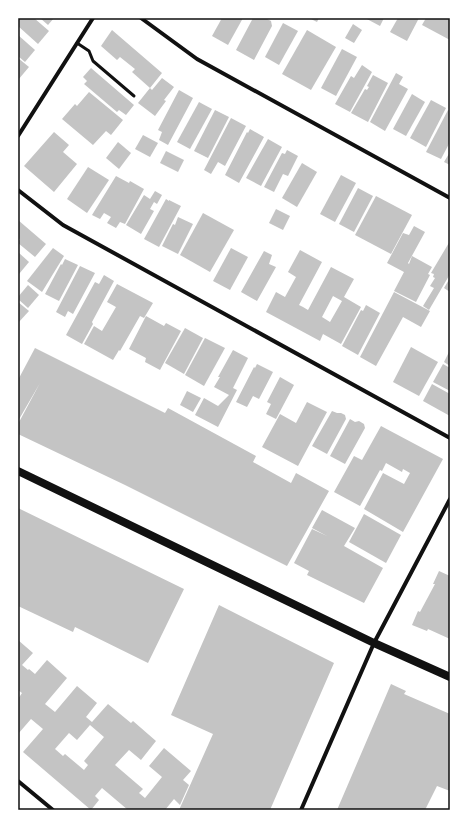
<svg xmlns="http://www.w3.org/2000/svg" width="468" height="828" font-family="Bitter,serif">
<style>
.building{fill:#c4c4c4;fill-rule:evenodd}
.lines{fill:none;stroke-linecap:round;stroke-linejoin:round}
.service{stroke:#111;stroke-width:3}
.minor{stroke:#111;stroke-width:4}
.secondary{stroke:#111;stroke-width:8}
.neatline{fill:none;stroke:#111;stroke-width:1.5}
</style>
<rect width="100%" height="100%" fill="#fff"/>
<g class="building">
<path d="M18 18H34L49 31 38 44 18 26Z"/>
<path d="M40 18H54L48 25Z"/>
<path d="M222 18H243L228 45 212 36Z"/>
<path d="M253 18H268L267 19 271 21 272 26 254 60 236 50Z"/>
<path d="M309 18H319L317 22Z"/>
<path d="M365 18H384L380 26Z"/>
<path d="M398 18H419L407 41 390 32Z"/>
<path d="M426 18H450V40L422 25Z"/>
<path d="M283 23 298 31 279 65 265 57Z"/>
<path d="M353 24 362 30 354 43 345 38Z"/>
<path d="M112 30 162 73 150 88 132 72 135 69 120 57 117 60 101 46Z"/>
<path d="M307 30 336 47 311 90 282 74Z"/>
<path d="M18 35 35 50 25 62 18 56Z"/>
<path d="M342 49 357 57 336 96 321 88Z"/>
<path d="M18 58 29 67 18 80Z"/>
<path d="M362 65 372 72 350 112 335 104 351 76 354 78Z"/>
<path d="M91 68 134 105 126 115 119 110 117 112 84 84 87 81 83 77Z"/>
<path d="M396 73 403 77 399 84 408 89 385 131 370 122Z"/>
<path d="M373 75 388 83 368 122 351 113 365 89 367 90 369 87 367 86Z"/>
<path d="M162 78 174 87 164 100 166 101 155 116 138 103 150 88 152 90Z"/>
<path d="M179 90 193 98 168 145 159 140 162 132 158 130Z"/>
<path d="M89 92 123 120 111 135 106 131 93 145 62 119 75 104 77 106Z"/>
<path d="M412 94 425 102 406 136 393 129Z"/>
<path d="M431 100 446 108 426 147 410 138Z"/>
<path d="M199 102 212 109 190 149 177 142Z"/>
<path d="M215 110 229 117 208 158 194 151Z"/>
<path d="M448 110 450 111V142L441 159 426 152Z"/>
<path d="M231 118 246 126 225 166 218 162 211 174 204 170Z"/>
<path d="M250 129 264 137 239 183 225 175 247 132 248 133Z"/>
<path d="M54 132 69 145 63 152 77 164 54 192 24 166Z"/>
<path d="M143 135 158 143 150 157 135 149Z"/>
<path d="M268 139 282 147 261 186 246 178Z"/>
<path d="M118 142 131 153 119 169 106 158Z"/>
<path d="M287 150 298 156 288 176 283 174 274 192 264 187 282 153 285 154Z"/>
<path d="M166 151 184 160 178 172 160 163Z"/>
<path d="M450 152V165L444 162Z"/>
<path d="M302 163 317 172 297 207 282 198Z"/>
<path d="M88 167 109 180 87 213 67 199Z"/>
<path d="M341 175 356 183 335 222 320 214Z"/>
<path d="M116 176 129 183 130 181 144 189 125 224 120 222 116 228 107 223 111 217 104 213 100 219 92 215Z"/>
<path d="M358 188 373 196 354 232 339 224Z"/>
<path d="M155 191 162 195 157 204 154 202 150 209 154 211 141 234 126 225 144 195 150 199Z"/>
<path d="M376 196 412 215 391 254 355 235Z"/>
<path d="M166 199 169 201V200L181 206 159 247 144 239Z"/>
<path d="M276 209 290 216 283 230 269 223Z"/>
<path d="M203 213 234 230 210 272 180 255Z"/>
<path d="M178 217 193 224 178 254 162 246 173 224 175 225Z"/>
<path d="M18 220 46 244 35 257 18 243 20 239 18 238Z"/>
<path d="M414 226 425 232 408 263 409 264 412 256 432 267 428 274 430 275 416 302 394 291 404 272 387 263 403 233 409 235Z"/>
<path d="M450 241V274L429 310 423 306 434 288 430 286 435 278 433 277 434 274 431 273Z"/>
<path d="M53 248 64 256 42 292 27 281Z"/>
<path d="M231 248 248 257 230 290 213 281Z"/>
<path d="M300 250 322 262 299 305 303 307 308 310 331 267 354 279 344 297 361 307 341 344 323 334 320 341 266 312 276 292 285 297 296 277 288 272ZM333 296 342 301 330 322 322 317Z"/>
<path d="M264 251 272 255 269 264 276 267 257 301 241 292Z"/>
<path d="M18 252 29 262 19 274 18 272Z"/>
<path d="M65 259 78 265 59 301 45 294 61 264 62 265Z"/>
<path d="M80 266 95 273 73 314 68 311 65 317 56 312Z"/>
<path d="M104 275 114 281 92 322 93 324 82 344 66 335 95 282 99 284Z"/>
<path d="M450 278V292L444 288Z"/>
<path d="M117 284 153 303 144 318 140 316 120 351 119 350 113 360 84 344 94 326 102 331 116 307 107 302Z"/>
<path d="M28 285 39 295 28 308 18 299V297Z"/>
<path d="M394 292 430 311 421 327 403 317 376 366 360 357Z"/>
<path d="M18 302 29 311 18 323Z"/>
<path d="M366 305 380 313 358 355 342 346 361 310 363 311Z"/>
<path d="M146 316 164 326 166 323 181 331 160 370 145 362 146 358 129 349Z"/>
<path d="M185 328 203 338 184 374 165 363Z"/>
<path d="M205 338 225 348 204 386 185 375Z"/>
<path d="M411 347 438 362 419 396 393 382Z"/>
<path d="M35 348 165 413 168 408 256 456 253 462 291 483 296 473 329 491 287 566 125 485 18 434V424L40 383 18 421V380Z"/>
<path d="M233 350 248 358 233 388 237 390 218 427 195 415 204 398 218 406 229 395 214 387 220 377H218Z"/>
<path d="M450 350V366L444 362Z"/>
<path d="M257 364 273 372 259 399 253 396 247 407 236 402 254 367 255 368Z"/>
<path d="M443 364 450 368V391L433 382Z"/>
<path d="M280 377 294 385 276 419 266 414 271 404 267 402Z"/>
<path d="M432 384 450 394V416L423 401Z"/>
<path d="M187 391 201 398 193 412 180 405Z"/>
<path d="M307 402 327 412 298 466 262 447 280 414 296 423Z"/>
<path d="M332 411 337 413H341L345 415 346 419 327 454 312 446Z"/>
<path d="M350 419 355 422 359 421 364 424 365 428 345 464 330 456Z"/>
<path d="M381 426 443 459 403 532 364 509 383 473 404 484 410 473 403 469 402 472 386 463 382 471 380 470 360 506 334 492 354 456 362 460Z"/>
<path d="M18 508 184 589 148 663 75 627 73 632 18 606Z"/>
<path d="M322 510 355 528 344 546 383 568 364 603 307 575 309 571 294 563 312 529 327 536 312 528Z"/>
<path d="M364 514 401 535 386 563 349 542Z"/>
<path d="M439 571 450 576V639L428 629 427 631 412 625 418 611 420 612 435 584H433Z"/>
<path d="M219 605 334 663 270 810H179L213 734 171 715Z"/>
<path d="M18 640 33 653 22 665 28 670 29 669 35 674 47 660 67 678 45 704 55 712 77 686 97 703 86 717 92 722 108 704 131 723 133 721 156 741 141 760 129 750 115 765 143 789 139 793 145 798 162 777 149 766 164 748 191 771 183 780 189 785 180 805 174 799 165 810H128L102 788 95 796 99 800 91 810 23 752 43 729 31 719 18 734V699L22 693 18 690ZM90 725 104 737 84 761 88 765 84 770 65 754 63 756 55 749 69 733 77 740Z"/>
<path d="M391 684 406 691 404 694 450 714V791L437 786 425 810H337Z"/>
</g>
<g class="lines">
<path class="service" d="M77 43 89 51 93 61 134 96"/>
<g class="minor">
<path d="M141 18 197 59 450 198"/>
<path d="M18 136 93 18"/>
<path d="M18 190 63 225 450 438"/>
<path d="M18 781 53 810"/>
<path d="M301 810 374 643 450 499"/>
</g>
<path class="secondary" d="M18 471 374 643 450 677"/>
</g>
<rect width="468" height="828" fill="none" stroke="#ffffff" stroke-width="38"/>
<rect x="19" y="19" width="430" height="790" class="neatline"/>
</svg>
